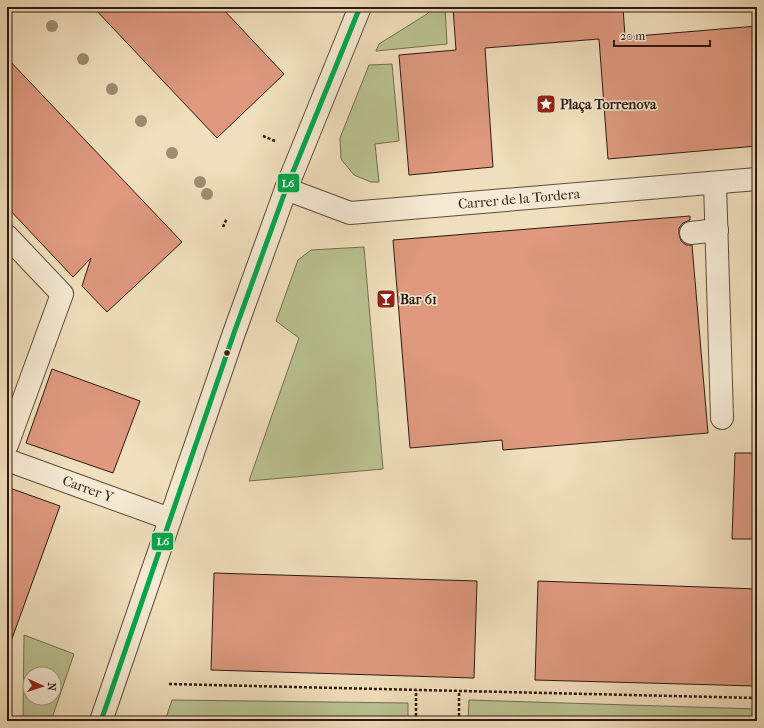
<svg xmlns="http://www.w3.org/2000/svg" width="764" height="728" font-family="'IM FELL French Canon',serif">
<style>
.green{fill:#bac291;stroke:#746e50;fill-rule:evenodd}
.building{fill:#de997f;stroke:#2e1a10}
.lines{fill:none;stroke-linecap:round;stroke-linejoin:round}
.minor-casing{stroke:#5e4b3b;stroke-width:24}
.path{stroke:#2e1a10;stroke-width:2.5;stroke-dasharray:3 2;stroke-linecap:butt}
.minor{stroke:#f5ead3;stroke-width:22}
.bus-1-casing{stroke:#f5ead3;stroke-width:8}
.bus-1{stroke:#02a84c;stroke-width:5}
.tree{fill:#9c8e73}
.bus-dot{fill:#2e1a10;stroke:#f5ead3;stroke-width:1.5}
.labels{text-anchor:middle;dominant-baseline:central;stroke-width:3;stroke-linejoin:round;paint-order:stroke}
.poi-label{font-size:14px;font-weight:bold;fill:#2e1a10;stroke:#f5ead3;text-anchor:start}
.street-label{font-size:14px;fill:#2e1a10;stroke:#f5ead3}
.line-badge{stroke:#f5ead3;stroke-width:1.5}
.badge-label{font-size:11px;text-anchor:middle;font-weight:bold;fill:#fff}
</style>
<rect width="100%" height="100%" fill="#f0dfbc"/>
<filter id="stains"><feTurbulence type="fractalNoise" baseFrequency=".005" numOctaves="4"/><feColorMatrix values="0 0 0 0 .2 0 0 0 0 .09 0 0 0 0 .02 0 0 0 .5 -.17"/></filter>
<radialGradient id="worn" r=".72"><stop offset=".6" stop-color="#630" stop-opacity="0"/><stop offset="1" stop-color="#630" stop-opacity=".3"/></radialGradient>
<g class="green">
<path d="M433 7H445L447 44 376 51 379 44 427 14Z"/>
<path d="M392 64 399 141 375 144 379 182H371L354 175 341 159 340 138 369 65Z"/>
<path d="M364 247 383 469 249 481 299 338 276 321 298 260 311 250Z"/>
<path d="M24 635 74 654 51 721H23ZM30 674H54V698H30Z"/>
<path d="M172 700 408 703V721H165Z"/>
<path d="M469 700 757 709V721H468Z"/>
</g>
<g class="building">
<path d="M93 7H221L284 74 217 138Z"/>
<path d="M453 7H623L625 37 757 26V146L608 159 599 39 485 48 493 167 409 175 399 55 456 50Z"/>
<path d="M7 58 182 242 107 312 82 286 91 258 73 277 7 207Z"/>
<path d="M690 216V220L683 223 679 228V234L681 241 686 245H692L708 433 503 450 502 440 410 448 393 240Z"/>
<path d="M52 369 140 401 113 473 26 443Z"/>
<path d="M735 453H757V539H732Z"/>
<path d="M7 487 60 506 10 644 7 643Z"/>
<path d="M214 573 477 581 474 678 211 670Z"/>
<path d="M538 581 757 589V686L535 680Z"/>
</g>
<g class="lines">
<g class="minor-casing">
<g id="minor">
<path d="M715 183 722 418"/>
<path d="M286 189 350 213 757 179"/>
<path d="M691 233 717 230"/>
<path d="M7 236 62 294 7 445"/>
<path d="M7 460 170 519"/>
<path d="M101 721 234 333 286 189 360 7"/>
</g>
</g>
<g class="path">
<path d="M263 136 275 141"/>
<path d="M223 227 227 218"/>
<path d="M169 684 757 698"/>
<path d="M416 721V690"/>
<path d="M459 721V691"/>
</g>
<use href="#minor" class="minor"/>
<g class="bus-1-casing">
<path id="bus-1" d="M101 721 234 333 286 189 360 7"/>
</g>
<use href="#bus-1" class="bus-1"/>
</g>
<g class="tree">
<circle cx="52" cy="26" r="6"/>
<circle cx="83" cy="59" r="6"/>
<circle cx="112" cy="89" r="6"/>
<circle cx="141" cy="121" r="6"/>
<circle cx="172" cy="153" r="6"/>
<circle cx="200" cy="182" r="6"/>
<circle cx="207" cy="194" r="6"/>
</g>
<defs>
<g id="sight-square" transform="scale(1)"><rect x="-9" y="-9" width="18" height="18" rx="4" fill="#8f2418" stroke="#f5ead3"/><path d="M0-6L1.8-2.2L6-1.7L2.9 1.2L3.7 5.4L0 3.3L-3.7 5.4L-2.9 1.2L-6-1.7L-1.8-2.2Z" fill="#fff"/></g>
<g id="bar-square" transform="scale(1)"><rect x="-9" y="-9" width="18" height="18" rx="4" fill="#8f2418" stroke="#f5ead3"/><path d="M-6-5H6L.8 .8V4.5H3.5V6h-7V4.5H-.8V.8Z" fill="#fff"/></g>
</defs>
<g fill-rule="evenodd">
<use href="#sight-square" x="546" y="104"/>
<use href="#bar-square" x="386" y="299"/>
</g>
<circle class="bus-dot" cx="227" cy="353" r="3.5"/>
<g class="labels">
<g class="poi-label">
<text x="560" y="104">Plaça Torrenova</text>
<text x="400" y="299">Bar 61</text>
</g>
<g class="street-label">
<text transform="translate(519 199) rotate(-5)">Carrer de la Tordera</text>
<text transform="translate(88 489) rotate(20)">Carrer Y</text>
</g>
</g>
<g class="line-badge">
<rect x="277" y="173" width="23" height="20" rx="4" fill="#02a84c"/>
<rect x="151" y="532" width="23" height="19" rx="4" fill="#02a84c"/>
</g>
<g class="badge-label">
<text x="288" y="187">L6</text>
<text x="163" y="545">L6</text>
</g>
<rect width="764" height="728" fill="none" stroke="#f0dfbc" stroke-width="24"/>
<rect x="8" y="8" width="748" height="712" fill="none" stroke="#2e1a10" stroke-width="2"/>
<rect x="12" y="12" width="740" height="704" fill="none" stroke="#2e1a10"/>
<g transform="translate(42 686) rotate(93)"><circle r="19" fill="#f5ead3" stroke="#a59785"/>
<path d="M0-3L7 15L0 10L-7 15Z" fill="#8f2418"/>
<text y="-6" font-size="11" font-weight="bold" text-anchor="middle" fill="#2e1a10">N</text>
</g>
<path d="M614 40v6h96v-6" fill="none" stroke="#2e1a10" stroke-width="2"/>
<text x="620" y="40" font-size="12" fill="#2e1a10" stroke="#f5ead3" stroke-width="3" paint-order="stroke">20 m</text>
<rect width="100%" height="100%" filter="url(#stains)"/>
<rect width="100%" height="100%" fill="url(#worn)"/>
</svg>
